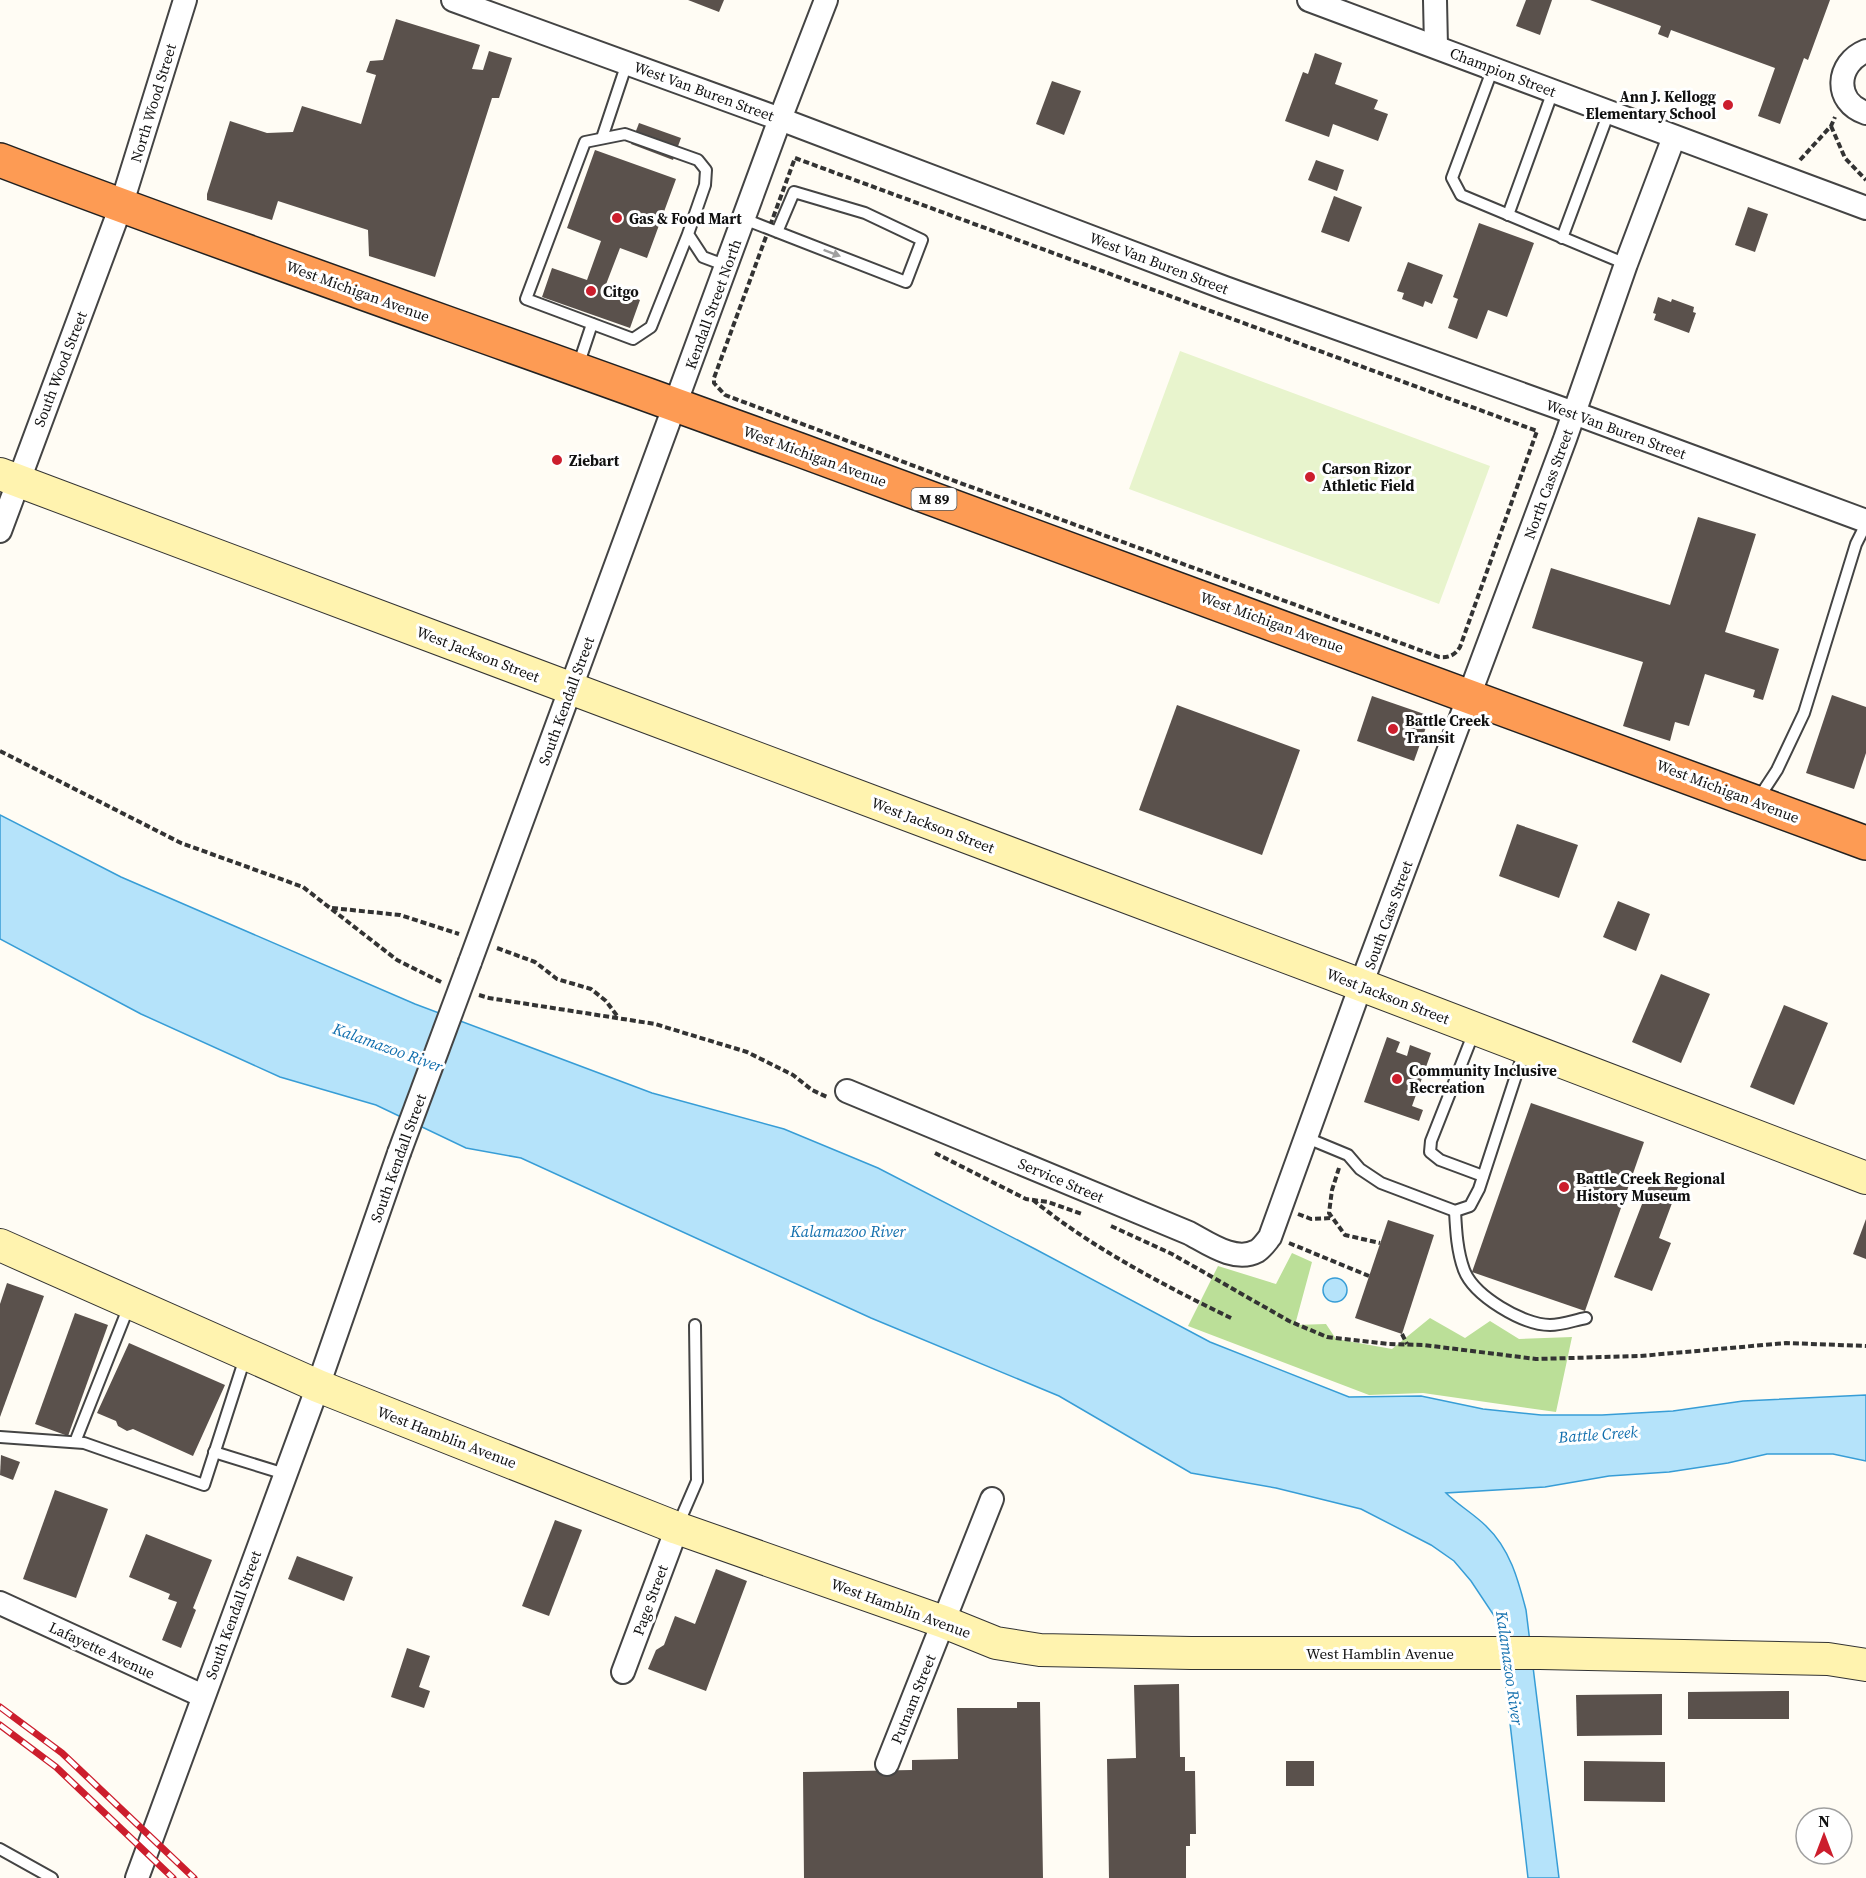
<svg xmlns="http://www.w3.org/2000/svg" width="1866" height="1878" font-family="'Source Serif 4',serif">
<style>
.forest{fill:#bbdf98}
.pitch{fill:#e8f4cd}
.water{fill:#b5e3fa;stroke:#379dd6;stroke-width:1.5}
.building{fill:#5a514c}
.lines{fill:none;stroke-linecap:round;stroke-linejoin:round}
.lane-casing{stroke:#444;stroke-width:14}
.street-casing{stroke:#444;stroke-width:26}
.secondary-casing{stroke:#333;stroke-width:34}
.highway-casing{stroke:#222;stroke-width:36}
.path{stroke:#333;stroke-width:4;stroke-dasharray:6 3;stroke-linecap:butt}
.lane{stroke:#fff;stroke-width:10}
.street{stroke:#fff;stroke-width:22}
.secondary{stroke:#fff3af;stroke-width:32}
.highway{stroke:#fd9b54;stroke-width:33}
.rail-casing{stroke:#cc1e2d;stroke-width:7}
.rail{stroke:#fff;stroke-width:4.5;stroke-dasharray:14;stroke-linecap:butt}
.street-bridge-casing{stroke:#444;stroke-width:26;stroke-linecap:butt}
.street-bridge{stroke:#fff;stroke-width:22}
.oneway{fill:#a0a0a0}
.poi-dot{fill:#cc1e2d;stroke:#fff;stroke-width:2}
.labels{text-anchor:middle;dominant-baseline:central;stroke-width:6;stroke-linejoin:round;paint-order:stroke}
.shield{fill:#fff;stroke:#585858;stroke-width:1.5}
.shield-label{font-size:14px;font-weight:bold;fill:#111}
.street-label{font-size:15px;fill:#111;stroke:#fff}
.poi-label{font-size:15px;font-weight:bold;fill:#111;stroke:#fff;text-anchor:start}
.water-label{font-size:16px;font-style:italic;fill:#106ead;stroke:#fff}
</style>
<rect width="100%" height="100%" fill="#fffcf4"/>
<path class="forest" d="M1292 1253 1312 1262 1295 1325 1326 1324 1336 1339 1392 1349 1430 1318 1465 1338 1490 1321 1519 1339 1572 1337 1556 1412 1423 1393 1369 1395 1188 1326 1218 1266 1276 1284Z"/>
<path class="pitch" d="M1180 351 1490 466 1439 604 1129 489Z"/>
<g class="water">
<path d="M0 815 121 877 415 1004 652 1093 784 1129 878 1168 1035 1249 1210 1342 1349 1397 1421 1396 1483 1409 1541 1415H1602L1673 1411 1743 1401 1866 1395V1461L1833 1454H1767L1728 1463 1669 1472 1609 1476 1545 1487 1446 1493C1458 1505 1474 1514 1486 1526 1510 1549 1518 1579 1526 1610L1559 1878H1528L1500 1637 1495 1617 1471 1581 1454 1561 1431 1545 1361 1509 1276 1488 1191 1473 1059 1396 871 1318 521 1158 466 1148 376 1105 280 1077 141 1014 0 939Z"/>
<circle cx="1335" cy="1290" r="12"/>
</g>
<g class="building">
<path d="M688 0H724L719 12Z"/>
<path d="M1526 0H1552L1540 35 1516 26Z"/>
<path d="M1590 0H1830L1808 60 1804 58 1780 124 1758 116 1775 68 1671 30 1668 38 1658 34 1661 26Z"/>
<path d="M396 19 480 45 472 69 483 70 489 51 512 58 499 98H492L435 277 369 256 368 230 278 201 272 220 207 200V194L230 121 267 133 293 132 302 106 361 124 376 75 366 72 370 61 383 60Z"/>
<path d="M1315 53 1342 63 1335 84 1378 100 1374 109 1388 114 1378 141 1333 124 1329 137 1285 121 1303 72 1308 74Z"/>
<path d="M1052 81 1081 91 1064 135 1036 124Z"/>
<path d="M639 123 681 138 673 160 631 144Z"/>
<path d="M595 150 676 179 647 258 620 248 605 287 640 300 630 328 542 297 552 268 587 280 601 241 567 228Z"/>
<path d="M1316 160 1344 170 1337 191 1308 180Z"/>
<path d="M1334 196 1362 207 1349 242 1321 232Z"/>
<path d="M1748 207 1768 214 1755 252 1735 245Z"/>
<path d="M1479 223 1534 243 1507 317 1488 310 1477 339 1448 328 1458 299 1453 297Z"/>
<path d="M1408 262 1443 275 1432 304 1425 301 1423 307 1402 299 1404 293 1397 291Z"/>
<path d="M1658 297 1671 302 1672 299 1694 307 1693 312 1696 313 1689 333 1654 320 1656 314 1653 313Z"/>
<path d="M1698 517 1756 534 1725 632 1779 649 1763 700 1753 697 1755 690 1705 674 1689 726 1675 722 1670 741 1623 726 1643 662 1532 628 1551 568 1670 605Z"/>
<path d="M1832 695 1866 707V753L1854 789 1806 773Z"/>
<path d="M1372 696 1430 716 1414 761 1357 741Z"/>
<path d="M1177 705 1300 750 1262 855 1139 810Z"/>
<path d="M1517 824 1578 845 1559 898 1499 876Z"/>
<path d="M1618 901 1650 914 1636 951 1603 937Z"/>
<path d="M1661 974 1710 994 1681 1063 1632 1042Z"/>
<path d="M1784 1005 1828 1023 1794 1105 1750 1087Z"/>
<path d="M1387 1037 1400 1042 1396 1052 1407 1056 1410 1045 1431 1053 1412 1106 1423 1110 1419 1121 1364 1102Z"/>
<path d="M1531 1103 1644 1142 1585 1311 1472 1272Z"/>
<path d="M1652 1178 1678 1187 1659 1238 1671 1243 1652 1291 1614 1277Z"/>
<path d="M1866 1219V1259L1853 1254Z"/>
<path d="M1388 1220 1434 1235 1402 1334 1355 1318Z"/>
<path d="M7 1283 44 1296 0 1417V1304Z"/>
<path d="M75 1313 108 1325 68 1436 35 1424Z"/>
<path d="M129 1343 225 1385 193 1456 133 1429 127 1431 118 1426 116 1421 97 1413Z"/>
<path d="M1 1455 20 1462 13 1480 0 1475Z"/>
<path d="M55 1490 108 1509 76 1598 23 1579Z"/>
<path d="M555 1520 582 1530 549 1616 522 1606Z"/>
<path d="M146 1534 212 1560 193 1608 196 1610 181 1648 162 1640 177 1602 168 1599 170 1594 129 1577Z"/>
<path d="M297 1556 353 1577 344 1601 288 1579Z"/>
<path d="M716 1569 747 1581 706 1691 648 1669 656 1650 664 1645 675 1616 695 1624Z"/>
<path d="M407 1648 430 1656 419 1687 430 1691 424 1708 391 1697Z"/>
<path d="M1179 1684 1180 1757H1185V1771H1195L1196 1834H1190V1846H1186V1878H1109L1107 1759 1136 1758 1134 1685Z"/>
<path d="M1789 1691V1719H1688V1692Z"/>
<path d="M1662 1694V1735L1577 1736 1576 1695Z"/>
<path d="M1017 1702H1040L1043 1878H804L803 1772 912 1770V1760L958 1759 957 1708H1017Z"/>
<rect x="1286" y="1761" width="28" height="25"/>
<path d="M1584 1761 1665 1762V1802L1584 1801Z"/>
</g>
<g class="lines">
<g class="lane-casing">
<g id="lane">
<path d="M1493 68 1452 178 1461 195 1626 264"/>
<path d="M602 138 627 63"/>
<path d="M1508 215 1553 91"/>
<path d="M744 219 906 282 922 240 865 213 794 192 777 232"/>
<path d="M688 234 651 327 633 339 526 299 585 142 625 134 698 160 706 170 705 185 688 234 703 257 727 266"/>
<path d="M1562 238 1609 112"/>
<path d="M578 366 592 324"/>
<path d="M1758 799 1777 770 1804 713 1856 544 1866 524"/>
<path d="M1474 1032 1431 1141 1430 1152 1440 1160 1483 1176"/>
<path d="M1307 1138 1348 1155 1360 1169 1381 1183 1455 1211 1470 1206 1479 1189 1524 1051"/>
<path d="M1455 1211C1456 1230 1457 1251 1464 1270 1474 1296 1523 1325 1550 1325 1562 1325 1575 1320 1586 1318"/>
<path d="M0 1437 84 1443 204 1485 245 1358"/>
<path d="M75 1442 129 1306"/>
<path d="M214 1452 285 1474"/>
<path d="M678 1525 697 1481 695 1325"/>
<path d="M0 1849 52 1878"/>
</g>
</g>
<g class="street-casing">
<g id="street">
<path d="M453 0 780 119 1225 288 1574 413 1866 521"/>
<path d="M1309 0 1866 208"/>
<path d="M1435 0 1436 46"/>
<path d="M1866 51C1836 63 1833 102 1866 113"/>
<path d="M0 531 121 206 185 0"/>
<path d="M470 962 780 119 826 0"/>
<path d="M847 1091 1189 1233C1208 1243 1235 1263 1257 1251 1262 1248 1266 1242 1270 1237L1361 985 1565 439 1626 264 1674 137"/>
<path d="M0 1603 203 1696"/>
<path d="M623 1672 677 1528"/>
<path d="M887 1764 992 1499"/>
<path d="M137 1878 318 1386 399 1153"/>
</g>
</g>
<g class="secondary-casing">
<g id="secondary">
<path d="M0 474 1361 985 1866 1178"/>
<path d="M0 1245 318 1386 677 1528 944 1622 996 1643 1040 1650 1191 1653H1540L1828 1659 1866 1665"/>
</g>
</g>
<g class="highway-casing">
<path id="highway" d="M0 160C215 242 432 317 648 395 1055 542 1461 692 1866 843"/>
</g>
<g class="path">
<path d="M1831 126 1845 158 1866 180"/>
<path d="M795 158 1537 431 1460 647C1455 655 1449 658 1439 657L941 476 725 395 714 383V378Z"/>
<path d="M1800 160 1831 126 1835 117"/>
<path d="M0 751 181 843 303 887 397 960 443 983"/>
<path d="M332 908 400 915 459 934"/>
<path d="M497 948 535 962 557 979 591 989 606 1001 618 1017"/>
<path d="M479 995 489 998 655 1024 747 1052 793 1075 812 1090 827 1097"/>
<path d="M935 1153 1026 1199 1048 1202 1082 1214"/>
<path d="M1339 1168 1332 1190 1329 1213 1345 1235 1380 1243"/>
<path d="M1033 1200C1092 1248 1165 1286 1233 1319"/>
<path d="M1298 1214 1311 1219 1332 1218"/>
<path d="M1111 1226 1172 1254 1289 1321 1327 1337 1389 1344 1424 1345 1536 1359 1640 1356 1786 1343 1866 1346"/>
<path d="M1289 1243 1369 1276"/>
<path d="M1402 1334 1407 1344"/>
</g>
<use href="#lane" class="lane"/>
<use href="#street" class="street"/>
<use href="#secondary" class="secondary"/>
<use href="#highway" class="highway"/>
<g class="rail-casing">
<g id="rail">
<path d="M0 1707 62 1753 194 1878"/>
<path d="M0 1725 56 1767 173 1878"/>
</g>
</g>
<use href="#rail" class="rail"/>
<g class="street-bridge-casing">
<path id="street-bridge" d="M399 1153 470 962"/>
</g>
<use href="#street-bridge" class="street-bridge"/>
</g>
<defs><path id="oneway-solid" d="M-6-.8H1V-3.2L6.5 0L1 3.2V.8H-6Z" transform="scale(1.5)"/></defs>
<use class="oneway" href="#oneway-solid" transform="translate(832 253) rotate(21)"/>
<g class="poi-dot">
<circle cx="1728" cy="105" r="6"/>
<circle cx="617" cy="218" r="6"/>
<circle cx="591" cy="291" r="6"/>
<circle cx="557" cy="460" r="6"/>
<circle cx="1310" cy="477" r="6"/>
<circle cx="1393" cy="729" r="6"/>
<circle cx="1397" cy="1079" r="6"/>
<circle cx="1564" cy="1187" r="6"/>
</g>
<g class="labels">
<rect class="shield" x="911.5" y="488" width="45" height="22" rx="4.5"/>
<g class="shield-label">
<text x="934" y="499">M 89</text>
</g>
<g class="street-label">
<text transform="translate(1503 72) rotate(21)">Champion Street</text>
<text transform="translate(704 91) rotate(20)">West Van Buren Street</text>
<text transform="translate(153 103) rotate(-73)">North Wood Street</text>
<text transform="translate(1159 263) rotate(21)">West Van Buren Street</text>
<text transform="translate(358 291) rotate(20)">West Michigan Avenue</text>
<text transform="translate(713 304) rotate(-70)">Kendall Street North</text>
<text transform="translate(60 369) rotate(-69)">South Wood Street</text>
<text transform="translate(1616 429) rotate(20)">West Van Buren Street</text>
<text transform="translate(815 456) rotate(20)">West Michigan Avenue</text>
<text transform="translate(1548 484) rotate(-70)">North Cass Street</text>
<text transform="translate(1272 622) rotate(20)">West Michigan Avenue</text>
<text transform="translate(478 654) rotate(21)">West Jackson Street</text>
<text transform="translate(566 701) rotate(-70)">South Kendall Street</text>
<text transform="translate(1728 791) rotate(21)">West Michigan Avenue</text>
<text transform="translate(933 825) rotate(21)">West Jackson Street</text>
<text transform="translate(1388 915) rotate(-70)">South Cass Street</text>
<text transform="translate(1388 996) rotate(21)">West Jackson Street</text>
<text transform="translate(398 1158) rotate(-70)">South Kendall Street</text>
<text transform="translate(1061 1180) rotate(23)">Service Street</text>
<text transform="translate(447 1437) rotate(21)">West Hamblin Avenue</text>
<text transform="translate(650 1600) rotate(-70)">Page Street</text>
<text transform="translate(901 1608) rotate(20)">West Hamblin Avenue</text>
<text transform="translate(233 1615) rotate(-70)">South Kendall Street</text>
<text transform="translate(102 1650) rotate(25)">Lafayette Avenue</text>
<text x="1380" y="1653">West Hamblin Avenue</text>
<text transform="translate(913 1699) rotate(-68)">Putnam Street</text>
</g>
<g class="poi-label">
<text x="1716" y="96" text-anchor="end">Ann J. Kellogg<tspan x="1716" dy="17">Elementary School</tspan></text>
<text x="629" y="218">Gas &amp; Food Mart</text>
<text x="603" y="291">Citgo</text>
<text x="569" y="460">Ziebart</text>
<text x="1322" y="468">Carson Rizor<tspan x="1322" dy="17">Athletic Field</tspan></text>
<text x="1405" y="720">Battle Creek<tspan x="1405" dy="17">Transit</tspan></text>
<text x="1409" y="1070">Community Inclusive<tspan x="1409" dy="17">Recreation</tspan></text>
<text x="1576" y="1178">Battle Creek Regional<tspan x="1576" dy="17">History Museum</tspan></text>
</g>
<g class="water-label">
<text transform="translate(388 1047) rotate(20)">Kalamazoo River</text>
<text x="848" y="1231">Kalamazoo River</text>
<text transform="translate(1598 1434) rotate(-4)">Battle Creek</text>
<text transform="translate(1510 1668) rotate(82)">Kalamazoo River</text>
</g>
</g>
<g transform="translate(1824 1836)"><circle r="28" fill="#ffffff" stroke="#a0a0a0" stroke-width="1.5"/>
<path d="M0-4.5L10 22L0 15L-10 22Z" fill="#cc1e2d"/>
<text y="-9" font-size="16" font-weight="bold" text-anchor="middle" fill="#111111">N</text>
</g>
</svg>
